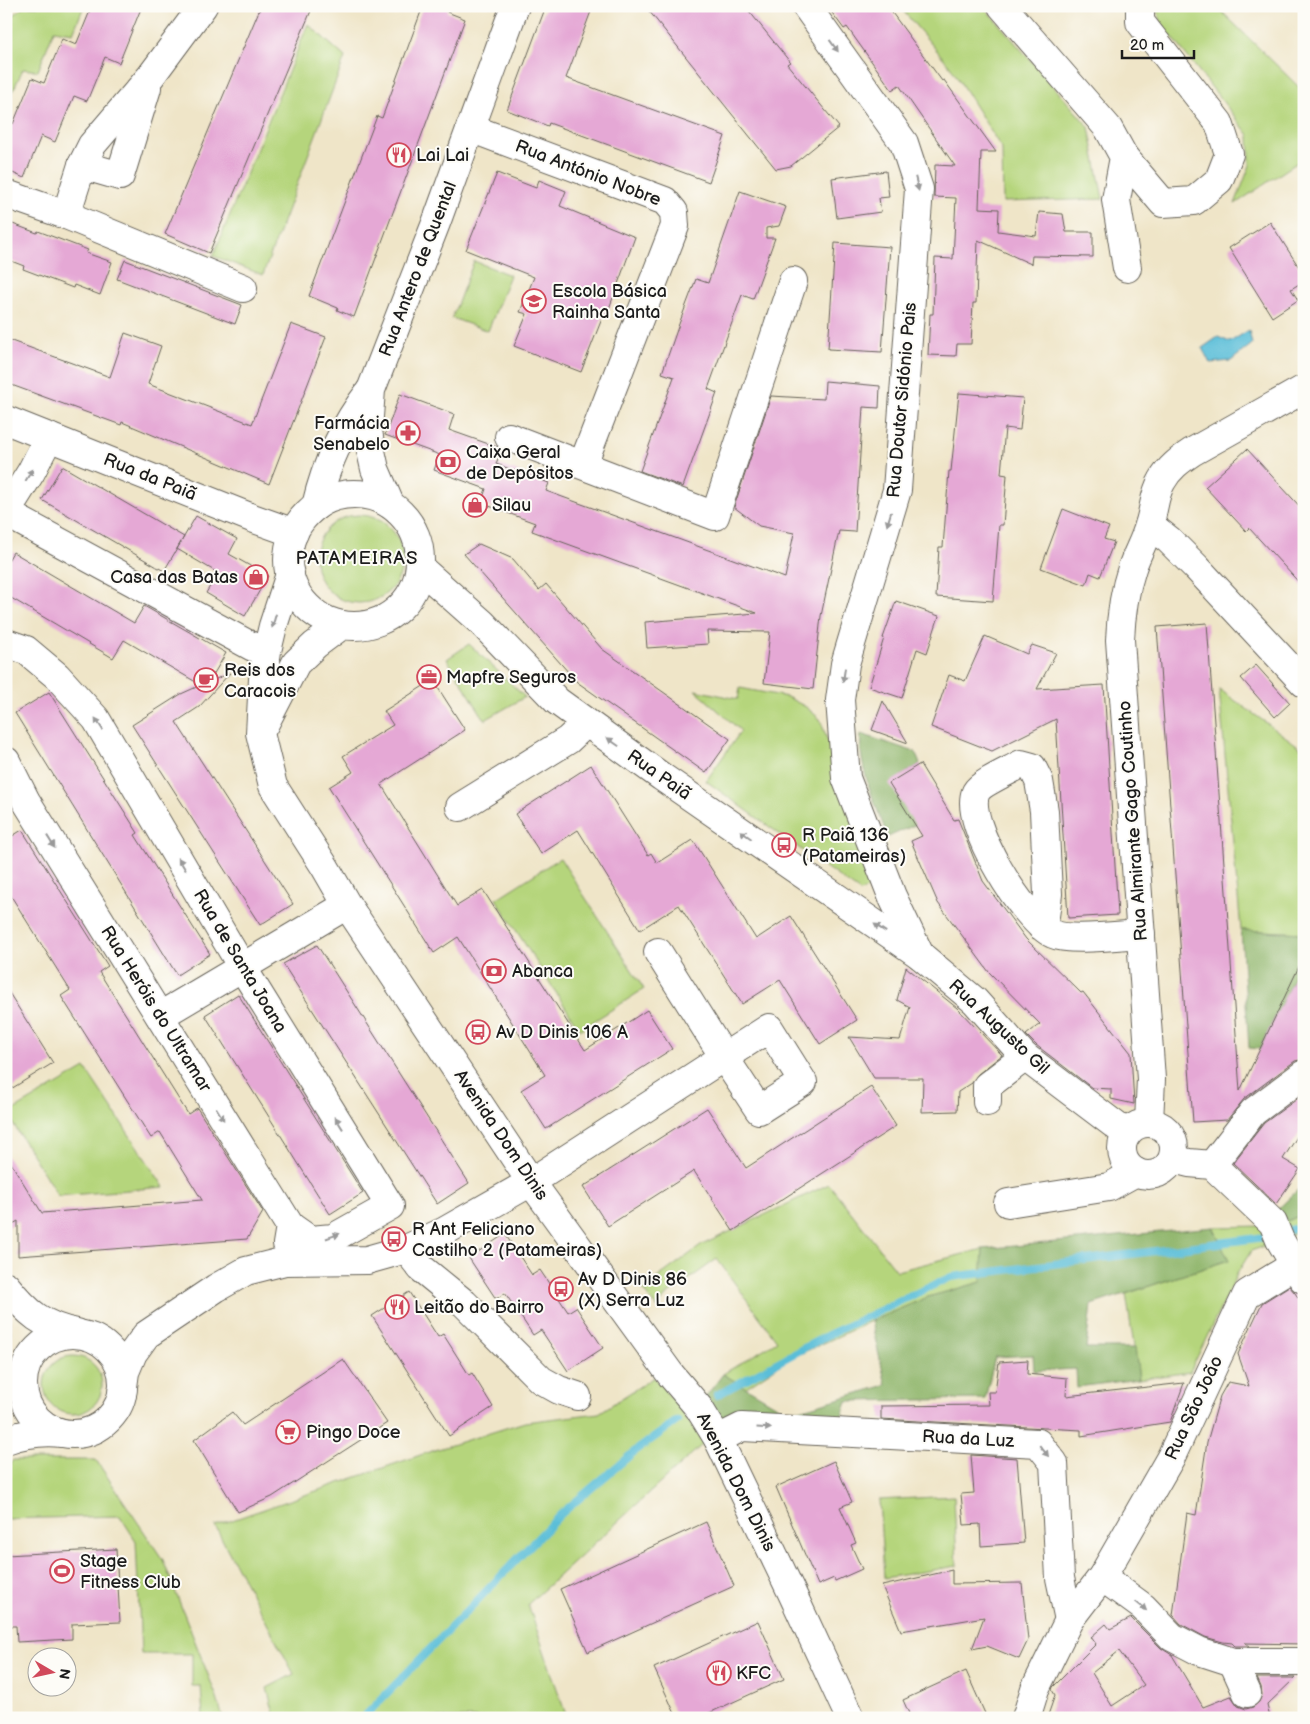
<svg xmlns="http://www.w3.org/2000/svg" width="1310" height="1724" font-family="'Balsamiq Sans',sans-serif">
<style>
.green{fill:#b5d57c;stroke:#68784c}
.forest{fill:#90b66c;stroke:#566944}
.water{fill:#5abed8;stroke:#3b6d7a}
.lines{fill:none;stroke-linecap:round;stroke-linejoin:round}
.stream{stroke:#5abed8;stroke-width:8}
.building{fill:#e5a8d5;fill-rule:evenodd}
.minor-casing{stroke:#666258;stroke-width:30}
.minor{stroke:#fff;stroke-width:28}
.oneway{fill:#999}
.labels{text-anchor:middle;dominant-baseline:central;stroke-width:4;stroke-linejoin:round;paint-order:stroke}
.poi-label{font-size:18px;fill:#1c1c1c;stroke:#fdfcf7;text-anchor:start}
.street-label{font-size:18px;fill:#1c1c1c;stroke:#fdfcf7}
.neighbourhood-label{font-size:19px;letter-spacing:1px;fill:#1c1c1c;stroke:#fdfcf7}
</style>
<rect width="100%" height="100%" fill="#fdfcf7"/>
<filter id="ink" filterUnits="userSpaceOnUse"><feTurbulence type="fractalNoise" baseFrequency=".02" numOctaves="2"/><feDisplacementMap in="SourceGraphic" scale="10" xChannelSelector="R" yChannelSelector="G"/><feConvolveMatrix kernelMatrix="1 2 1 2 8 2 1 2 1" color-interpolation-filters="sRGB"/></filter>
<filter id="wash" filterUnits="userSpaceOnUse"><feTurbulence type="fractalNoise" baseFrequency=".0096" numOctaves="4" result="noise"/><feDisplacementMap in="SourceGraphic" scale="20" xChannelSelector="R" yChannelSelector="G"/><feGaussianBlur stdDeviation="1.12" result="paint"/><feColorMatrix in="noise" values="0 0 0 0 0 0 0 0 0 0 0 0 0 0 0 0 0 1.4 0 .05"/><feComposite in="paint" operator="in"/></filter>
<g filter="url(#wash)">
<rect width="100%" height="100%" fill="#efe5c8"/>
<g class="green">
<path d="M25 6H84L73 33 54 30 38 71 23 69 6 106V21Z"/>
<path d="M899 6H983L1089 127 1103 199 1003 202 1002 149 950 66Z"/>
<path d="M1155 6H1216L1304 92V158L1235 204 1250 165 1249 135 1162 24Z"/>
<path d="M308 24 345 57 263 275 213 256Z"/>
<path d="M474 261 510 275 488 331 452 318Z"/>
<circle cx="359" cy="559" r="44"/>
<path d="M469 644 525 697 485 720 447 659Z"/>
<path d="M740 688 787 697 806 707 820 719 875 876 872 887 860 892 706 781 741 731 695 690 738 699Z"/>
<path d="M1219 689 1304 750V933L1241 930Z"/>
<path d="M560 858 644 989 580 1030 496 899Z"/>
<path d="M85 1068 164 1187 58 1196 7 1114Z"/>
<path d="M829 1184 897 1271 983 1249 982 1282 928 1297 871 1321 787 1360 745 1388 723 1374 777 1341 717 1259 667 1295 657 1308 642 1289 702 1245Z"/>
<path d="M1304 1214V1230L1287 1237 1282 1223Z"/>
<path d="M1264 1226 1271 1244 1251 1251 1237 1274 1190 1372 1139 1379 1126 1294 1228 1260 1213 1227Z"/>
<path d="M6 1313C14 1325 10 1343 6 1356Z"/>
<circle cx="73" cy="1385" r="29"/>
<path d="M654 1377 678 1406 704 1443 528 1604 567 1718H275L267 1688 294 1674 215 1526 432 1451 525 1422 599 1413Z"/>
<path d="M13 1460H96L163 1560 216 1695 223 1718H203L201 1686H192V1654H141L136 1541 120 1516 6 1519V1469Z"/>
<path d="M954 1496 957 1566 884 1578 879 1500Z"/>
</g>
<g class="forest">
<path d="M861 734 915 752 920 764 890 783 937 815 888 837C877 808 857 765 861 734Z"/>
<path d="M1241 930 1304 933V956L1260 1049 1249 1048Z"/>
<path d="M1304 1184V1214L1282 1223 1278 1209Z"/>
<path d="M1213 1227 1229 1260 1091 1305 1086 1348H1135L1139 1379 1077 1387 1076 1369 1034 1371 1033 1355 995 1357 985 1399 847 1401 841 1420 725 1425 706 1396 723 1374 789 1413 886 1385 871 1321 928 1297 981 1282 983 1249Z"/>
</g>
<path class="water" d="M1249 330 1252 344 1231 361 1210 363 1202 348 1218 337 1230 342Z"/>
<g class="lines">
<g class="stream">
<path d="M717 1395 830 1334 951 1277 1266 1237 1304 1226"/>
<path d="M363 1718 561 1514 634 1452 677 1421"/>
</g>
</g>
<g id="blocks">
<g class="building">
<path d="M92 6H142L119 63 105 57 87 101 74 96 55 142 41 136 24 178 6 170V122L13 124 32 78 44 83 62 39 76 45Z"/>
<path d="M261 6H313L209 253 165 234Z"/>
<path d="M423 6H449L447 12 465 19 354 317 337 310 338 308 309 296 377 116 382 118Z"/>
<path d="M546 6H593L566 78 725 136 709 182 549 123 548 126 507 110Z"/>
<path d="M645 6H745L790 62 787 64 839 127 791 166 776 169Z"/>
<path d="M827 6H887L942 81 944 80 996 152H981L979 208 999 209 998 231 1036 236 1039 212 1063 214 1066 232H1093V257L1032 256 1031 264 978 240 976 303H973L971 344H957L956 356 928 355 930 314H933L935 258 953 259 956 198 934 197 935 165 955 166 899 85 892 90 847 27 844 29Z"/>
<path d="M886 171 889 197 879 198 881 212 837 218 832 178Z"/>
<path d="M497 173 536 188 539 180 566 191 560 206 635 237 606 317 603 316 581 372 514 346 527 314 520 312 534 277 466 250Z"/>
<path d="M740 191 786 207 779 226 766 228V238H775L753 299 742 295 708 389 717 393 683 487 640 471 674 377 662 373 679 324 696 279 708 283Z"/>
<path d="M1270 222 1304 275V281L1291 289 1298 300 1272 317 1229 248Z"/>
<path d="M10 223 37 233 38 231 88 250 86 253 112 262 100 295 74 285 73 288 23 269 24 266 6 259V234Z"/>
<path d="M835 243 890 247 882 352 828 349Z"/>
<path d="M125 260 242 305 235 324 117 279Z"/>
<path d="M291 324 326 337 269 484 122 422 121 425 6 383V339L110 377 125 333 161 346 148 384 252 424Z"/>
<path d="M825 381 880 386 879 408 863 407 855 532 839 531 821 616 813 689 764 683 770 632 707 631 708 644 647 648 645 622 757 613 532 531 535 523 481 503 486 489 434 470 440 455 385 435 400 394 454 414 449 430 497 447 501 450 496 464 549 483 546 491 785 578 794 533 759 526 734 507 771 396 824 399Z"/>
<path d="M959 393 1023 398 1020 430 1005 428 1001 474 1007 475 1003 525H999L993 601 936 597 939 547H943L949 471H951Z"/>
<path d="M1247 449 1304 511V588L1249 528 1246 531 1205 487Z"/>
<path d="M62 466 184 537 164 571 42 500Z"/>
<path d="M1063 509 1109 527 1104 539 1114 542 1100 577 1090 573 1086 585 1041 568Z"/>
<path d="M196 516 237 539 229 554 268 576 245 616 206 593 218 573 177 549Z"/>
<path d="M479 544 513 559 539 590 546 584 602 649 730 739 706 773 577 682 464 554Z"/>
<path d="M13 552 134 623 144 606 226 653 209 682 230 673 199 707 176 722 293 904 260 925 132 725 181 694 201 685 124 640 113 658 6 595V564Z"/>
<path d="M896 601 939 616 927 653 917 649 902 698 869 687 884 638H883Z"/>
<path d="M1207 623 1240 1091 1304 956V1059L1295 1061 1244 1099 1227 1120 1193 1122 1157 627Z"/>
<path d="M985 636 1027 654 1032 645 1056 653 1037 689 1104 685 1118 915 1068 918 1056 719 992 751 931 727 949 675 965 681Z"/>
<path d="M1256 665 1290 703 1275 717 1241 678Z"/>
<path d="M433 680 465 730 381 784 457 906 483 890 585 1050 647 1010 672 1049 546 1129 521 1090 545 1075 458 937 434 953 329 787 353 772 343 756 393 725 384 711Z"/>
<path d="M49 692 138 833 135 835 210 954 177 975 15 713Z"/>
<path d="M883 701 908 743 872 730Z"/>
<path d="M920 764 954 820 958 819 983 881 1026 939 1081 993 1083 992 1131 1053 1134 1104 1111 1099V1089L1092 1088 1036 1045 1026 1035 1040 1024 989 972 938 903 911 841 922 836 889 783Z"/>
<path d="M591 765 648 855 651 853 657 863 693 840 756 939 791 916 857 1020 820 1044 780 980 742 1004 679 905 640 930 578 830 541 854 515 814Z"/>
<path d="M22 830 108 966 99 972 188 1114 197 1108 263 1212 247 1239 18 1256V1221L6 1228V1155L42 1213 202 1200 160 1132 151 1138 61 996 70 990 6 888V840Z"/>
<path d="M317 945 469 1183 437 1204 283 964Z"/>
<path d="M906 967 957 1008 1002 1055 978 1074 972 1083 958 1092 957 1111 922 1112 923 1078H874L849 1037 900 1040 910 1007 897 1000Z"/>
<path d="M6 988 53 1063 6 1092Z"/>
<path d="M238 994 363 1193 330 1214 205 1015Z"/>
<path d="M871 1087 896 1126 733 1231 694 1171 608 1226 583 1187 707 1108 746 1168Z"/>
<path d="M1304 1094V1126L1283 1159 1300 1169 1276 1204 1233 1163 1264 1123Z"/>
<path d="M505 1234 532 1275 540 1270 568 1312 576 1307 603 1348 568 1371 541 1330 533 1335 505 1293 496 1299 469 1258Z"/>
<path d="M1289 1286 1295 1293 1304 1306V1644L1245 1643 1250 1646H1235L1232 1643 1223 1642 1205 1637 1181 1624 1173 1615 1187 1513 1196 1515 1207 1442 1220 1396 1228 1382 1249 1386 1238 1354 1262 1303Z"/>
<path d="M409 1292 438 1337 443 1334 469 1375 472 1373 493 1407 449 1436 372 1316Z"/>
<path d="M343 1359 387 1423 272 1497 238 1512 194 1440 232 1412 243 1425Z"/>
<path d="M1028 1360 1027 1374 1067 1378 1066 1396 1184 1383 1170 1422 1081 1436V1430L881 1419V1406L989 1405 988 1392H995L999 1362Z"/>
<path d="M971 1455 1017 1458 1024 1543 981 1546 980 1524 964 1525 961 1494 974 1493Z"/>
<path d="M834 1461 852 1502 840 1507 856 1543 851 1545 862 1569 835 1581 834 1578 818 1585 776 1487Z"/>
<path d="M706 1522 734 1586 588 1652 560 1589Z"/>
<path d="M116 1549 120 1622 72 1624V1639L17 1642 16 1626H6V1555Z"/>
<path d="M952 1570V1584L1022 1583 1028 1640 1019 1659 987 1646 972 1649 984 1617 901 1631 882 1586Z"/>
<path d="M1131 1618 1161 1648 1172 1655 1203 1707 1231 1696 1238 1706 1246 1709 1253 1707 1259 1702 1262 1695 1261 1687 1257 1678H1295L1267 1705 1270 1718H1047L1055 1695 1052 1690 1053 1687 1096 1644 1091 1637 1106 1624 1110 1629ZM1119 1651 1144 1685 1112 1706 1092 1673Z"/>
<path d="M758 1621 784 1679 698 1718H677L654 1668Z"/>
<path d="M966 1671 987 1718H911L903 1700Z"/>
</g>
</g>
</g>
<g filter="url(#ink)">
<use href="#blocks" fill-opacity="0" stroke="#666258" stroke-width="1"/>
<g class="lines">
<g class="minor-casing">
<g id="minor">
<path d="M806 6 904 143 919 189 897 490 845 664 840 700 846 778 892 896 920 955"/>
<path d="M1002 6 1108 128 1124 157 1116 200 1127 268"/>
<path d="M470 128 665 201 674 212 675 226 583 464"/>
<path d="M1124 157 1163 203 1194 201 1219 180 1229 154 1219 123 1140 22V6"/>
<path d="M82 165 120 176 147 88"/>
<path d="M6 194 66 215 243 288"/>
<path d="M66 215 82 165 92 145 151 76 203 6"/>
<path d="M6 420 252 518 294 533"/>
<path d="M509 437 715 516 793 281"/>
<circle cx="354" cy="560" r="66"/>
<path d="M390 504 375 469 371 451 368 430 371 390 436 223 515 6"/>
<path d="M316 506C326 463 343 426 370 391"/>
<path d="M6 512 31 472 49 437"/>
<path d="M6 513 253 647"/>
<path d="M1150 525 1169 540 1196 567 1304 683"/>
<path d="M420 568 482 623 557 701 662 777 920 955 975 1001 1025 1057 1127 1134"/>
<path d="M290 574 273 626 267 651 263 679 260 733 273 786 325 867 347 905 531 1182 671 1375 699 1408 718 1439 791 1591 850 1718"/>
<path d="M6 643 26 650 57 676 96 719 242 967 390 1206 333 1238 310 1240 290 1226"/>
<path d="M264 725 296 663 315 645 342 625"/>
<path d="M6 761 26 801 290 1226 287 1244"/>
<path d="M460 807 568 740 586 723"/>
<path d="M1041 926 1045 916 1048 894 1044 811 1039 781 1032 767 1021 764C1011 770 981 783 976 792 962 822 1025 922 1053 934 1070 942 1121 935 1141 934"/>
<path d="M160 1016 347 905"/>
<path d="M987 1102V1086L1025 1057"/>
<path d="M1149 1122 1151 1079 1120 640C1121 615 1124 592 1132 568 1137 553 1145 540 1149 525 1154 511 1154 494 1162 481 1169 468 1180 460 1192 452L1304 389"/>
<circle cx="1148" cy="1149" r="26"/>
<path d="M1173 1159 1189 1163 1212 1165 1273 1223 1280 1240 1303 1279"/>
<path d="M1212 1165 1253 1112 1304 1074"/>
<path d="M1008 1203 1109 1187 1136 1172"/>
<path d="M406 1249 421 1268 464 1303 541 1380 559 1390 577 1396"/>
<path d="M6 1286C27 1312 43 1327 77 1333"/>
<circle cx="73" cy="1384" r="50"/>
<path d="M122 1394 125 1372 133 1353 146 1335 216 1288 246 1271 285 1261 367 1260 406 1249 445 1231 531 1182 724 1057 759 1110 803 1082 769 1028 724 1057 658 952"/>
<path d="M718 1439 742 1427 1038 1443 1054 1463 1060 1578 1069 1620"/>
<path d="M6 1440C25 1433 42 1431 62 1433"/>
<path d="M1102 1577 1143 1607 1172 1637 1199 1651 1233 1662H1304"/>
<path d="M1233 1662 1247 1693"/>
<path d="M1026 1718 1035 1689 1069 1620 1102 1577 1171 1457 1247 1294 1304 1259"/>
</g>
</g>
<use href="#minor" class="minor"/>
</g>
<defs><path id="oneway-solid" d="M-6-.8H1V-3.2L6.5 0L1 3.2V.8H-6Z" transform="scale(1.25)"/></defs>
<g class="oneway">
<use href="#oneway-solid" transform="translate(834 46) rotate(54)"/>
<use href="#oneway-solid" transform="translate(917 184) rotate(76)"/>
<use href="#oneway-solid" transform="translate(29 475) rotate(-59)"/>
<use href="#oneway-solid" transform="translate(889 519) rotate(107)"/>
<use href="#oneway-solid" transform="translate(274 621) rotate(106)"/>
<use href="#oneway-solid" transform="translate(844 675) rotate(98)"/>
<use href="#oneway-solid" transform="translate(99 724) rotate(-123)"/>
<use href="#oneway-solid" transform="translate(613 742) rotate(-145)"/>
<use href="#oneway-solid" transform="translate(746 835) rotate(-145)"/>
<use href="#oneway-solid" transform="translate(51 842) rotate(58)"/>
<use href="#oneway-solid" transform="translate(182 864) rotate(-121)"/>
<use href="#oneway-solid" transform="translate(880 928) rotate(-146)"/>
<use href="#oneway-solid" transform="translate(220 1114) rotate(58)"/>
<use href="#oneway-solid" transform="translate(339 1123) rotate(-122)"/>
<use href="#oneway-solid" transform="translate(333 1236) rotate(-19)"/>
<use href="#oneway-solid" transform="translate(764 1428) rotate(3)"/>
<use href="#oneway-solid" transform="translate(1044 1451) rotate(51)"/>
<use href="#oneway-solid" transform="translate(1141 1606) rotate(40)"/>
</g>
</g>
<defs>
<g id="restaurant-ring" transform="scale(1.25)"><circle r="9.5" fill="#fdfcf7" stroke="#d1495b" stroke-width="1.5"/><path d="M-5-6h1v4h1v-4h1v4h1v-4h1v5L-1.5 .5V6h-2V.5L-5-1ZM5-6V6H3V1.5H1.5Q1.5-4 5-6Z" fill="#d1495b"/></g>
<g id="school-ring" transform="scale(1.25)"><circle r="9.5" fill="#fdfcf7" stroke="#d1495b" stroke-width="1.5"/><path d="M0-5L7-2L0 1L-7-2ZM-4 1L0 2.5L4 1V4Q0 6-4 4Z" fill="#d1495b"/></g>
<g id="pharmacy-ring" transform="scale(1.25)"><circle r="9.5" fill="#fdfcf7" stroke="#d1495b" stroke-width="1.5"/><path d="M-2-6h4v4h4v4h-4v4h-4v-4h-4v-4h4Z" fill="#d1495b"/></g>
<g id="bank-ring" transform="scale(1.25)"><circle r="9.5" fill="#fdfcf7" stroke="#d1495b" stroke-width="1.5"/><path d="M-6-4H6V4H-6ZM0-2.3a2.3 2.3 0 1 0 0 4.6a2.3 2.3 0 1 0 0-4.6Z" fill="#d1495b"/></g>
<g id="shop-ring" transform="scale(1.25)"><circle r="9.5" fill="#fdfcf7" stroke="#d1495b" stroke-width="1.5"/><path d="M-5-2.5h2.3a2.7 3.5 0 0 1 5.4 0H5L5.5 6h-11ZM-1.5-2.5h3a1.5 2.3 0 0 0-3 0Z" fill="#d1495b"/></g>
<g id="office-ring" transform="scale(1.25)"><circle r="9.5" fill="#fdfcf7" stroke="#d1495b" stroke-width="1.5"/><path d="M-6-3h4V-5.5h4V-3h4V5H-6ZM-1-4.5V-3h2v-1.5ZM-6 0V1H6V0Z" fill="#d1495b"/></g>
<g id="cafe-ring" transform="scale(1.25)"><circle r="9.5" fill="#fdfcf7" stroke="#d1495b" stroke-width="1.5"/><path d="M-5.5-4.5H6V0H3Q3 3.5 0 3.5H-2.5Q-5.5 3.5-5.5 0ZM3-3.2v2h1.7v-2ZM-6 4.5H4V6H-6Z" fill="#d1495b"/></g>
<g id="bus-ring" transform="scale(1.25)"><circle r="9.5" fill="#fdfcf7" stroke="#d1495b" stroke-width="1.5"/><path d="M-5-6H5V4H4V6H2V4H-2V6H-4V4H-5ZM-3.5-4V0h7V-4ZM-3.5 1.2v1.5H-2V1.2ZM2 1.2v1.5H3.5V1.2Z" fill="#d1495b"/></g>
<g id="supermarket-ring" transform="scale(1.25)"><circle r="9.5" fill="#fdfcf7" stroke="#d1495b" stroke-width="1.5"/><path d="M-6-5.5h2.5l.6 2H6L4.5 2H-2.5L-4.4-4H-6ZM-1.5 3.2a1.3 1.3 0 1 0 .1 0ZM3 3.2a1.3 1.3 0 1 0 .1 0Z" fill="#d1495b"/></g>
<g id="stadium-ring" transform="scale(1.25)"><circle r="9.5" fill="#fdfcf7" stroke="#d1495b" stroke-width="1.5"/><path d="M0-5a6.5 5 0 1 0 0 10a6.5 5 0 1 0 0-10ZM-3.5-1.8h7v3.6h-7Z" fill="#d1495b"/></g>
</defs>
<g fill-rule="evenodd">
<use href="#restaurant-ring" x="399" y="155"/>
<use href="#school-ring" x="534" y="301"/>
<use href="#pharmacy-ring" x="408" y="433"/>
<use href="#bank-ring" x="448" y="462"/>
<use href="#shop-ring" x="475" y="505"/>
<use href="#shop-ring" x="256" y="577"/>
<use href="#office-ring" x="429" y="677"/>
<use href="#cafe-ring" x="206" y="680"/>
<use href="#bus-ring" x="784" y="845"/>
<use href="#bank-ring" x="494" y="971"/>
<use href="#bus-ring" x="478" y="1032"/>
<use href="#bus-ring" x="394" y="1239"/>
<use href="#bus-ring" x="561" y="1289"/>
<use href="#restaurant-ring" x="397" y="1307"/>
<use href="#supermarket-ring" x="288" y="1432"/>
<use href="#stadium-ring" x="62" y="1571"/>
<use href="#restaurant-ring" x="719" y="1673"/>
</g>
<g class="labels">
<g class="poi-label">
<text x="416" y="155">Lai Lai</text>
<text x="552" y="291">Escola Básica<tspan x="552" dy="21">Rainha Santa</tspan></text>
<text x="390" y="423" text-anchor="end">Farmácia<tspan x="390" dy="21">Senabelo</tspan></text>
<text x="466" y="452">Caixa Geral<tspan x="466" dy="21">de Depósitos</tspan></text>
<text x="492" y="505">Silau</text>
<text x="238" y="577" text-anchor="end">Casa das Batas</text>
<text x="224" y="670">Reis dos<tspan x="224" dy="21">Caracois</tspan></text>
<text x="446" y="677">Mapfre Seguros</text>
<text x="802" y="835">R Paiã 136<tspan x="802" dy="21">(Patameiras)</tspan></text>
<text x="512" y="971">Abanca</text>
<text x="496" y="1032">Av D Dinis 106 A</text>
<text x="412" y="1229">R Ant Feliciano<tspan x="412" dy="21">Castilho 2 (Patameiras)</tspan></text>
<text x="578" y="1279">Av D Dinis 86<tspan x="578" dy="21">(X) Serra Luz</tspan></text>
<text x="414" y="1307">Leitão do Bairro</text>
<text x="306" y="1432">Pingo Doce</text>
<text x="80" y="1561">Stage<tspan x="80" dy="21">Fitness Club</tspan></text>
<text x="736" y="1673">KFC</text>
</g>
<g class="street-label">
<text transform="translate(588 173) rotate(21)">Rua António Nobre</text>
<text transform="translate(418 269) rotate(-69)">Rua Antero de Quental</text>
<text transform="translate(902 400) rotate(-85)">Rua Doutor Sidónio Pais</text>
<text transform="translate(150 477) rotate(22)">Rua da Paiã</text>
<text transform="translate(659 775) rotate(35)">Rua Paiã</text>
<text transform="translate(1133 821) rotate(-94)">Rua Almirante Gago Coutinho</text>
<text transform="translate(240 961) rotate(59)">Rua de Santa Joana</text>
<text transform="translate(156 1009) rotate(58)">Rua Heróis do Ultramar</text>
<text transform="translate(999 1027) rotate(43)">Rua Augusto Gil</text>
<text transform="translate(501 1135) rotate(56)">Avenida Dom Dinis</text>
<text transform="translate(1194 1408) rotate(-65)">Rua São João</text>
<text transform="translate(968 1439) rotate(3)">Rua da Luz</text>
<text transform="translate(736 1482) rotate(63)">Avenida Dom Dinis</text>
</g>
<g class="neighbourhood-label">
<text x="357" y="558">PATAMEIRAS</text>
</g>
</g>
<rect width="1310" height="1724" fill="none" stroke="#fdfcf7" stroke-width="25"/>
<g transform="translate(52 1672) rotate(99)"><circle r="24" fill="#fdfcf7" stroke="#a3a29f"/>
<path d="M0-4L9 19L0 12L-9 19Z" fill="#d1495b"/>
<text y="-8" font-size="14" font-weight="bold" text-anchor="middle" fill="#1c1c1c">N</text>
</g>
<path d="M1122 50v8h72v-8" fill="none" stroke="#1c1c1c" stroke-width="2.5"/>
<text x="1130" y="50" font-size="15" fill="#1c1c1c" stroke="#fdfcf7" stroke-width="4" paint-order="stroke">20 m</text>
</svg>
